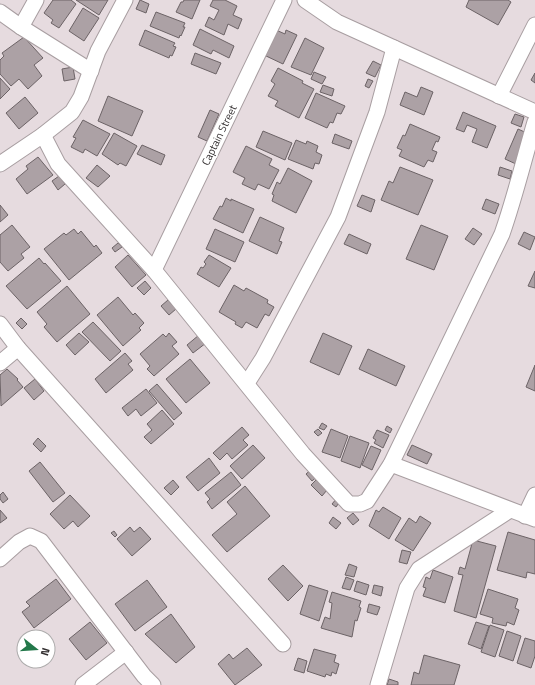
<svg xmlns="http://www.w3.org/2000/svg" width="535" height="685" font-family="'Titillium Web',sans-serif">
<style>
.building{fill:#aca1a5;stroke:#6c6366}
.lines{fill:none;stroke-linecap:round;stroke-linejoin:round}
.street-casing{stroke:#a89ea1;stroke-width:17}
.street{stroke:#fff;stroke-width:15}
.labels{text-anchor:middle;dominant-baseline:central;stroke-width:3;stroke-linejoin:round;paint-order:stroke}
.street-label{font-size:11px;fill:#332f30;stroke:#fff}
</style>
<rect width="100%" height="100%" fill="#e6dbdf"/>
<g class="building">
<path d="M53 0H71L76 4 59 28 51 23 53 20 44 13Z"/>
<path d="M76 0H108L99 15Z"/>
<path d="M140 0 149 4 146 13 136 9Z"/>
<path d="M184 0H200L192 19 176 12 181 2H183Z"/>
<path d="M213 0H225L237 6 233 15 242 19 238 29 228 24 224 35 205 26 209 17 214 20 219 10 210 6Z"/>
<path d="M469 0H508L511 2 498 25 466 7Z"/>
<path d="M83 8 99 18 84 41 69 31Z"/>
<path d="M156 12 185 23 183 27H185L181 36 180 35 179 38 150 26Z"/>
<path d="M200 29 234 46 229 58 213 50 211 54 193 45Z"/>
<path d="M145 30 175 43 173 46 176 47 172 56 170 55 169 58 139 45Z"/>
<path d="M276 30 285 34 286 30 297 35 283 64 264 55Z"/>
<path d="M24 37 43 58 34 65 42 76 28 89 19 79 11 86 0 74V60L4 56 2 53Z"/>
<path d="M305 38 324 48 311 75 291 67Z"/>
<path d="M195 53 221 63 216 74 191 64Z"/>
<path d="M373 61 381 65 375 77 366 73Z"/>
<path d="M73 67 75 79 64 81 62 69Z"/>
<path d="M278 68 303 81 302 83 314 89 299 118 275 106 278 101 268 96 275 84 271 81Z"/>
<path d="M314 72 326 77 322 84 311 79Z"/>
<path d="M535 73V83L531 80Z"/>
<path d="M0 78 10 89 0 99Z"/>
<path d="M368 79 373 81 369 88 365 86Z"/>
<path d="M323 85 334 89 332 96 320 92Z"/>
<path d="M421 87 433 92 424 115 400 105 405 92 417 97Z"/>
<path d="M316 93 345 106 341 114 337 113 333 123 330 122 327 128 305 118Z"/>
<path d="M108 96 143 111 132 136 98 121Z"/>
<path d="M25 97 38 113 19 129 6 113Z"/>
<path d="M210 110 219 114 207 141 198 137Z"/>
<path d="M463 112 496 126 487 148 472 142 477 129 467 125 464 132 456 129Z"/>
<path d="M515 114 524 117 521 127 511 123Z"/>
<path d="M83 120 110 134 97 156 85 149 83 153 71 147 76 138 73 137Z"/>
<path d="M410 124 440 137 438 142 436 141 432 150 437 152 433 162 428 160 424 167 399 156 402 150 397 148 403 135 405 136Z"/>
<path d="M518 129 529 134 516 164 505 159Z"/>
<path d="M263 131 292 143 285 160 256 147Z"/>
<path d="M114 133 137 146 126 166 120 163 118 165 102 154Z"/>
<path d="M335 134 352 141 349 149 332 143Z"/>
<path d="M296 140 306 144 307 141 318 146 316 152 322 155 319 164 315 163 313 169 288 159Z"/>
<path d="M142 145 165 155 161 165 137 154Z"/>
<path d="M246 146 272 159 269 165 279 170 269 189 258 184 255 190 242 184 245 178 233 172Z"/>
<path d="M38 157 53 175 27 194 16 179 28 169 26 166Z"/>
<path d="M97 165 110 176 98 187 86 178Z"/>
<path d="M400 167 433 180 418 215 381 200 389 181 393 183Z"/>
<path d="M500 167 512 171 510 179 498 175Z"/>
<path d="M288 168 312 181 296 213 272 201 274 195 272 194 277 182 280 184Z"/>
<path d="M59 176 65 184 58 190 52 181Z"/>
<path d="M362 195 375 200 371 212 357 206Z"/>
<path d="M226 198 231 201V199L254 209 243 233 213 219 220 206 222 207Z"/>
<path d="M486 199 499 204 495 214 482 209Z"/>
<path d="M0 205 8 215 0 222Z"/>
<path d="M260 217 284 228 279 241 282 242 277 254 249 241Z"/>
<path d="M12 225 30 247 21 254 24 258 8 271 0 262V235Z"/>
<path d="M421 225 448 236 434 270 406 259Z"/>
<path d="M473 228 482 234 474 245 465 239Z"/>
<path d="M74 229 78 234 81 231 94 247 96 245 102 253 69 280 44 249 64 233 66 235Z"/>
<path d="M215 229 244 242 235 262 206 249Z"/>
<path d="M524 232 535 237 530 250 518 244Z"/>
<path d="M349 234 371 244 367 254 344 244Z"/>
<path d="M118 243 122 247 115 252 112 248Z"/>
<path d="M128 255 146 275 132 287 115 267Z"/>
<path d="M209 255 231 268 219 287 197 274 201 267 203 268 206 264 204 262Z"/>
<path d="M39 258 44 264 45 263 61 281 27 309 6 286Z"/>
<path d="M535 271V288L528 286Z"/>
<path d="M145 281 151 288 144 295 137 288Z"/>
<path d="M234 285 244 291 246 288 268 300 267 303 274 307 269 316 265 314 257 328 246 322 242 328 235 324 236 322 219 312Z"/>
<path d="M67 286 90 314 57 342 44 327 47 324 37 312Z"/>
<path d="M118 297 133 315 135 313 144 323 139 328 141 330 123 346 97 315Z"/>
<path d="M168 300 176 309 169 315 161 306Z"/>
<path d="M21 318 27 324 22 329 16 323Z"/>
<path d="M93 322 121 351 110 361 82 332Z"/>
<path d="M79 333 89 342 75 355 66 345Z"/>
<path d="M169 333 177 342 172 346 179 354 154 376 147 369 150 366 140 354 163 334 166 337Z"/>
<path d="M323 333 352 346 339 375 310 362Z"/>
<path d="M199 335 206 343 193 353 187 345Z"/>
<path d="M368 349 405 366 396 386 359 369Z"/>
<path d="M125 353 132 361 128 364 133 370 106 393 95 379Z"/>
<path d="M190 359 210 383 186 403 166 379Z"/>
<path d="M535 365V391L526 387Z"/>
<path d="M7 369 18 379 17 380 23 387 1 406 0 375Z"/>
<path d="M35 379 44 391 34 400 24 388Z"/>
<path d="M157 384 182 413 174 420 149 391Z"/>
<path d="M146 389 157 403 141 416 136 409 128 416 122 408Z"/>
<path d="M162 410 174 424 151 444 144 437 152 430 147 424Z"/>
<path d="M322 423 327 426 324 430 319 428Z"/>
<path d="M387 426 392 429 390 433 385 430Z"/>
<path d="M242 427 249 435 243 440 248 445 232 459 227 453 220 460 213 453Z"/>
<path d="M318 429 322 433 318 436 314 432Z"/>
<path d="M331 429 348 436 340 458 322 452Z"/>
<path d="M377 430 389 435 383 448 374 443 376 440 373 438Z"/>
<path d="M350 436 369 443 360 468 341 461Z"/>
<path d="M38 438 46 446 41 452 33 444Z"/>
<path d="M253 445 265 458 242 479 230 466Z"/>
<path d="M412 445 432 454 427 464 407 455Z"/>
<path d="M371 446 381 450 372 470 362 465Z"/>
<path d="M209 458 220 473 198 491 186 477Z"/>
<path d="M40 462 65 493 53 502 29 471Z"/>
<path d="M313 468 319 475 312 481 306 474Z"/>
<path d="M231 472 241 485 212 509 207 502 210 499 205 493Z"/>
<path d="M173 480 179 487 171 495 164 488Z"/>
<path d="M316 480 327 490 322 496 311 485Z"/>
<path d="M245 486 270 516 227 552 212 535 237 514 227 502Z"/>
<path d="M3 492 8 499 3 503 0 499V495Z"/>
<path d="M70 495 90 516 78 527 73 521 64 529 50 514Z"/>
<path d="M337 498 341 500 336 507 332 504Z"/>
<path d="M383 507 401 518 389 539 369 526 376 510 379 512Z"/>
<path d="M0 510 7 518 0 523Z"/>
<path d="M353 513 359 520 353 525 347 518Z"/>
<path d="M420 516 431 523 413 551 395 540 409 518 416 523Z"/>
<path d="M333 517 341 523 336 529 329 523Z"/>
<path d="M130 527 134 532 140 527 151 539 132 556 117 539Z"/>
<path d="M114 531 117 535 115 537 111 533Z"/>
<path d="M508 532 535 540V574L527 572 526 578 497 570Z"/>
<path d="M473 540 496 546 476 618 454 611 463 575 458 574 460 567 465 569Z"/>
<path d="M402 550 411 552 407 564 399 562Z"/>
<path d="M349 564 357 567 354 577 345 575Z"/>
<path d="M283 565 303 586 288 601 268 579Z"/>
<path d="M433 570 453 577 445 603 423 596 426 588 423 587 426 577 430 579Z"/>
<path d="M346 577 354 580 350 590 342 588Z"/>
<path d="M56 579 71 599 34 628 22 612 30 606 26 602Z"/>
<path d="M147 580 167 607 135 631 115 604Z"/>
<path d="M357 581 369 585 366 595 354 591Z"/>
<path d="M309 585 328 591 319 621 300 614Z"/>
<path d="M374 585 383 587 381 596 372 593Z"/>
<path d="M488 589 518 599 515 608 519 610 514 625 507 622 506 626 492 623 493 618 480 614Z"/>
<path d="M332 592 361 601 359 607 361 608 357 621 355 620 352 637 321 628 325 617 330 619 332 603 329 602Z"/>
<path d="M369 604 380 607 377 615 367 612Z"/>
<path d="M171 614 195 647 176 663 145 634Z"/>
<path d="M90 622 107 643 86 660 69 639Z"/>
<path d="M476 622 489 626 481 649 468 644Z"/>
<path d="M490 625 504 630 495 657 481 652Z"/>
<path d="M507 631 521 636 513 661 499 656Z"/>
<path d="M525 638 535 641V656L531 668 517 663Z"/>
<path d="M247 648 262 665 235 685 218 664 229 654 233 659Z"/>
<path d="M314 649 336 655 334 662 339 664 336 674 332 672 331 676 326 674 325 677 307 671Z"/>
<path d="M424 655 460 665 454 685H411L414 672 419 674Z"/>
<path d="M298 658 307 661 304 673 294 670Z"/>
<path d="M389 679 398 682V685H387Z"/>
</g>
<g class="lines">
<g class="street-casing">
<g id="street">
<path d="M305 0 337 22 535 112"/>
<path d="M0 12 21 27 91 71"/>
<path d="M21 27 36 0"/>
<path d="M499 96 535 25"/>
<path d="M43 135 58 164 154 270 303 454 349 504H360L367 501 391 464 502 234C515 197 524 159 535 122"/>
<path d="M0 164 43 135 72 112 81 97 98 51 125 0"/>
<path d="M154 270 284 0"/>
<path d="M0 324 18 348 283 644"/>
<path d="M0 363 18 348"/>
<path d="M247 383 263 358 338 217 377 112 394 48"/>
<path d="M391 464 535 519"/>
<path d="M525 516 535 495"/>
<path d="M0 559 19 542 30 536 41 541 144 676 153 685"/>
<path d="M83 685 126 652"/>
<path d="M378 685 407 588 419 569 510 510"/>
</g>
</g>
<use href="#street" class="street"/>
</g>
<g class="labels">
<g class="street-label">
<text transform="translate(219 135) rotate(-64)">Captain Street</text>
</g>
</g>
<g transform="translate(36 649) rotate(107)"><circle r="19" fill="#ffffff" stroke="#adacac"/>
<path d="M0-3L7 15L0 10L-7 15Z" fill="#23784a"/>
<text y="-6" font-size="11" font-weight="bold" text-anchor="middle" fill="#332f30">N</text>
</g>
</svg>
